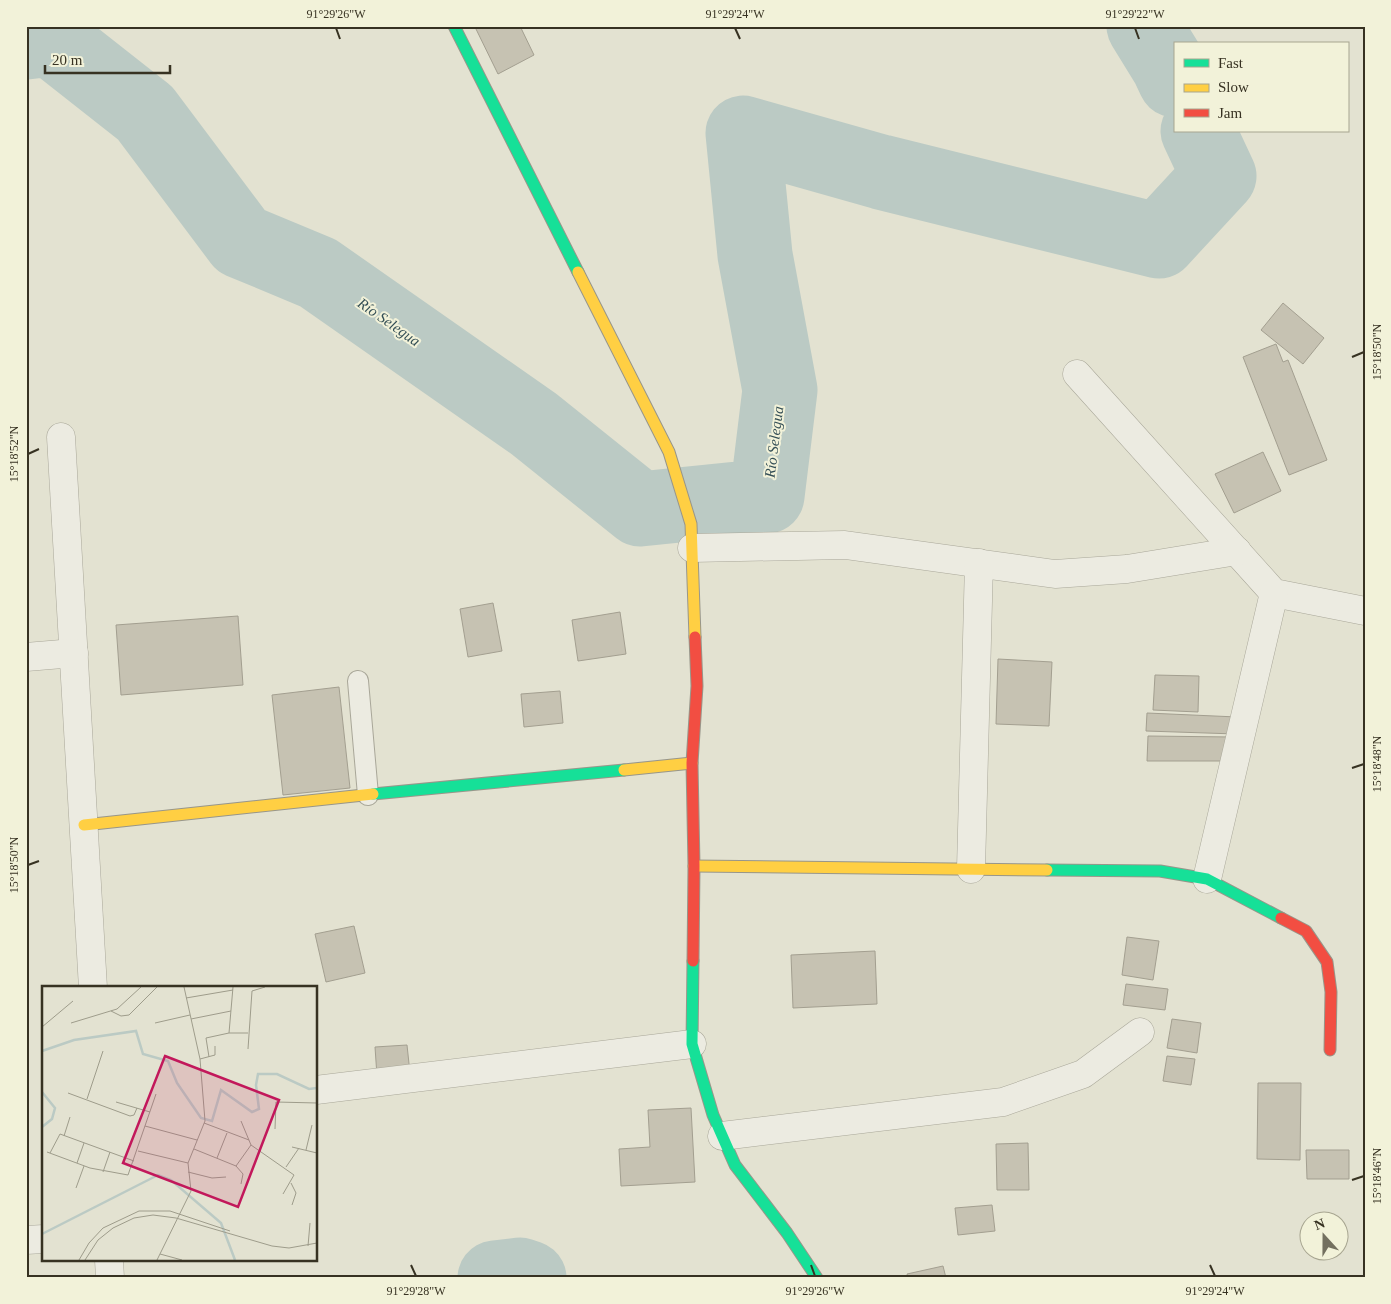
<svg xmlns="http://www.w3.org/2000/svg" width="1391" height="1304" font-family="'Times New Roman',serif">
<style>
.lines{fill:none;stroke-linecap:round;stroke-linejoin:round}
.river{stroke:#bbcac4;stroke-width:75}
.building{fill:#c6c2b2;stroke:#a39f90}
.lane-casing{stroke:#a9a799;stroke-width:22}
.street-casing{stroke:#a9a799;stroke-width:29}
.fast-casing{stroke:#98968a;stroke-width:13}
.slow-casing{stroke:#98968a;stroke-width:13}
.jam-casing{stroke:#98968a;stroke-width:13}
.lane{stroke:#ecebe1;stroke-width:20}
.street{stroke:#ecebe1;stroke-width:28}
.fast{stroke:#16e098;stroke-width:11}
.slow{stroke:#ffcf43;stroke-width:11}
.jam{stroke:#f24e42;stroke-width:11}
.ticks{fill:none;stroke:#373222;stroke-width:2}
.labels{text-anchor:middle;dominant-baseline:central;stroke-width:4;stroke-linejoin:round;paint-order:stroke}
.water-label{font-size:15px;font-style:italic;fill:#334e55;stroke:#f2f2d9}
.inset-river{fill:none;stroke:#bbcac4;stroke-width:2.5}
.inset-road{fill:none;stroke:#9e9c8b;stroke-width:1}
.view{fill:#c2185b;fill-opacity:0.15;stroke:#c2185b;stroke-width:2.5}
.inset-edge{fill:none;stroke:#373222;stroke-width:2.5}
.neatline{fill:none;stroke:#373222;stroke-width:2}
.ticks-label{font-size:12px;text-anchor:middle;fill:#373222}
</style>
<rect width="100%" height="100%" fill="#e3e2d1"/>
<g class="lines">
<g class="river">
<path d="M1144 26 1168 65 1175 80"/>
<path d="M26 42 51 39 145 113 241 241 318 273 534 424 640 509 767 496 780 390 755 255 743 133 881 172 1159 241 1219 176 1198 131"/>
<path d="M495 1278 520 1275 529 1278"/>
</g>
</g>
<g class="building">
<path d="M476 26H520L534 55 498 74 475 27Z"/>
<path d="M1283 303 1324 338 1303 364 1261 330Z"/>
<path d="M1276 344 1283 362 1288 360 1327 460 1289 475 1243 357Z"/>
<path d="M1263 452 1281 491 1234 513 1215 474Z"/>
<path d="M493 603 502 651 468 657 460 609Z"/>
<path d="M620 612 626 654 578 661 572 620Z"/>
<path d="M238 616 243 685 121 695 116 625Z"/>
<path d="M998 659 1052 662 1049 726 996 724Z"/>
<path d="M1155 675 1199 676 1198 712 1153 710Z"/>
<path d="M339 687 350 788 283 795 272 695Z"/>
<path d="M560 691 563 723 524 727 521 694Z"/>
<path d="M1147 713 1237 717 1236 734 1146 731Z"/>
<path d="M1148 736 1232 737V761H1147Z"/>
<path d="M354 926 365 973 326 982 315 934Z"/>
<path d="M1127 937 1159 941 1153 980 1122 975Z"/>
<path d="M875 951 877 1004 793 1008 791 955Z"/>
<path d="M1126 984 1168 989 1165 1010 1123 1005Z"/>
<path d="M1172 1019 1201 1023 1197 1053 1167 1048Z"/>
<path d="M407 1045 410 1073 377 1076 375 1047Z"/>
<path d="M1167 1056 1195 1059 1191 1085 1163 1081Z"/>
<path d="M1258 1083H1301L1300 1160 1257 1159Z"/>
<path d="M691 1108 695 1182 621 1186 619 1149 650 1147 648 1110Z"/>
<path d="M1028 1143 1029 1190H997L996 1144Z"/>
<path d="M1306 1150H1349V1179H1307Z"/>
<path d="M992 1205 995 1231 958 1235 955 1208Z"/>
<path d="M943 1266 946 1278H908L907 1274Z"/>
</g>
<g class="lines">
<g class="lane-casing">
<path id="lane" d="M358 681 368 795"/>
</g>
<g class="street-casing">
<g id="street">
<path d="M1077 374 1274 593 1365 611"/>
<path d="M61 437 93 988"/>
<path d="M692 548 845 545 1055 574 1127 569 1237 551"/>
<path d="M26 657 74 653"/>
<path d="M971 869 979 563"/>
<path d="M1207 879 1274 593"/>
<path d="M316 1090 692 1044"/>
<path d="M722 1136 1003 1102 1083 1074 1140 1032"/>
<path d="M26 1240 44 1239"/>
<path d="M109 1260 110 1278"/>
</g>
</g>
<g class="fast-casing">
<g id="fast">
<path d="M454 26 578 272"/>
<path d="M373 794 624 770"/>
<path d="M1047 870 1160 871 1207 879 1281 918"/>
<path d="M693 961 692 1044 713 1115 735 1165 787 1233 817 1278"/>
</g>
</g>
<g class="slow-casing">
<g id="slow">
<path d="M578 272 669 452 691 524 695 637"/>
<path d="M624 770 692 763"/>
<path d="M84 825 373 794"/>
<path d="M694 866 1047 870"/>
</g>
</g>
<g class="jam-casing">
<g id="jam">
<path d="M1281 918 1306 931 1327 962 1331 992 1330 1050"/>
<path d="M693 961 694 866 692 763 697 686 695 637"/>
</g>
</g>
<use href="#lane" class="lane"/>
<use href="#street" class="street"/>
<use href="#fast" class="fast"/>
<use href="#slow" class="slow"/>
<use href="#jam" class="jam"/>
</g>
<path class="ticks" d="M336 28 340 39M735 28 740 39M1135 28 1139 39M1352 357 1364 352M28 454 39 449M1352 768 1364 764M28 865 39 861M1352 1180 1364 1176M411 1265 416 1276M811 1265 815 1276M1210 1265 1215 1276"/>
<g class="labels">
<g class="water-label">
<text transform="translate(389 322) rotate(35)">Río Selegua</text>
<text transform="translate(774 442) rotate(-83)">Río Selegua</text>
</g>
</g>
<g transform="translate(42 986)">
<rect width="275" height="275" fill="#e3e2d1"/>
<path class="inset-river" d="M0 65 32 54 94 45 101 68 126 75 135 97 159 132 170 135 179 104 210 126 217 123 214 99 216 88H235L267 103 275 102M0 106 13 122 10 133 0 141M0 248 116 189 129 194 179 237 193 274"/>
<path class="inset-road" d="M144 12 191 4M69 25 79 30 87 29 115 1M149 33 189 25M29 37 75 23 99 1M113 37 148 29M0 41 31 15M187 47 191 1M206 63 210 5 223 1M167 71 164 52 187 47H206M158 73 173 69V60M26 107 88 130 92 129 95 122M45 113 61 65M74 116 108 126M199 135 209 159 252 189 241 208M162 137 207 154M103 140 155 154M233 143 234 116 275 117M22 150 28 131M250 161 275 167M152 163 194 180 201 188 199 198M264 164 270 139M96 165 146 177M5 166 48 182 86 189 114 108M8 167 18 148 92 175M175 172 185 147M35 177 42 157M194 180 209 159M244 181 257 162M61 186 68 166M146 186 170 192 184 191M249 197 254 207 250 219M34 202 42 180M266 260 268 237M118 268 140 274M37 274 47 257 61 242 97 225H128L188 245M43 274 56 254 71 242 92 232 111 229 134 232 230 260 247 262 275 257M115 274 149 205 146 177 163 135 158 73 142 1"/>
<path class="view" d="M123 70 237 114 196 221 81 177Z"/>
<rect width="275" height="275" class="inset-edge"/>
</g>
<rect width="1391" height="1304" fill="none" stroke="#f2f2d9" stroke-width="55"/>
<rect x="1174" y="42" width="175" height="90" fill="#f2f2d9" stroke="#a7a590"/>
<rect x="1184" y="59" width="25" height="8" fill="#16e098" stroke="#a7a590"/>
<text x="1218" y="68" font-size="15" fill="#373222">Fast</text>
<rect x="1184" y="84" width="25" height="8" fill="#ffcf43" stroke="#a7a590"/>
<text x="1218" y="92" font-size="15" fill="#373222">Slow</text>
<rect x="1184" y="109" width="25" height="8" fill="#f24e42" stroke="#a7a590"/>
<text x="1218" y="118" font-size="15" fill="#373222">Jam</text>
<g transform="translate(1324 1236) rotate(339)"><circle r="24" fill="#f2f2d9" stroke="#a7a590"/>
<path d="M0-4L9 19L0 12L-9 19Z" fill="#73705f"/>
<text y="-8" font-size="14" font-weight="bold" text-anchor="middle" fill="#373222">N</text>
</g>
<path d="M45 65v8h125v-8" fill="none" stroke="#373222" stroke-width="2.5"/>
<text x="52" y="65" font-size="15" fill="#373222" stroke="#f2f2d9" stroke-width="4" paint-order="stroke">20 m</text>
<rect x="28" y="28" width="1336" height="1248" class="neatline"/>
<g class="ticks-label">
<text x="336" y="18">91°29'26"W</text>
<text x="735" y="18">91°29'24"W</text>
<text x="1135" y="18">91°29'22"W</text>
<text transform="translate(1377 352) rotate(-90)" y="4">15°18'50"N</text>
<text transform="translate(14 454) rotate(-90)" y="4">15°18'52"N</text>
<text transform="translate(1377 764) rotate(-90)" y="4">15°18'48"N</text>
<text transform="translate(14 865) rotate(-90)" y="4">15°18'50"N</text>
<text transform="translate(1377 1176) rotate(-90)" y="4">15°18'46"N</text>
<text x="416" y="1295">91°29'28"W</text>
<text x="815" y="1295">91°29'26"W</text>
<text x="1215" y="1295">91°29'24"W</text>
</g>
</svg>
